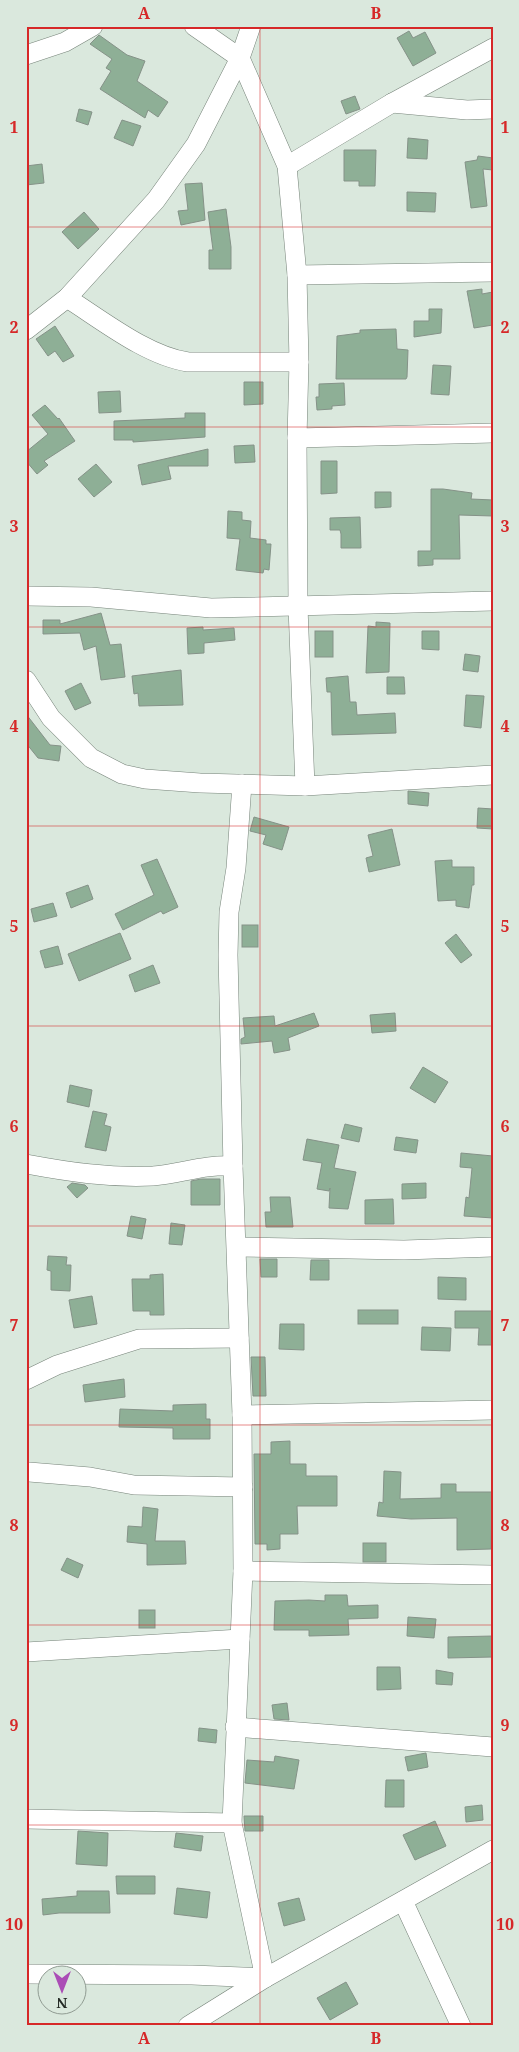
<svg xmlns="http://www.w3.org/2000/svg" width="519" height="2052" font-family="'Noto Serif',serif">
<style>
.building{fill:#8eaf96;stroke:#859288}
.lines{fill:none;stroke-linecap:round;stroke-linejoin:round}
.minor-casing{stroke:#768379;stroke-width:20}
.minor{stroke:#fff;stroke-width:19}
.grid{fill:none;stroke:#d62828;stroke-width:1;stroke-opacity:0.55}
.neatline{fill:none;stroke:#d62828;stroke-width:2}
.grid-label{font-size:16px;text-anchor:middle;font-weight:bold;fill:#d62828}
</style>
<rect width="100%" height="100%" fill="#dae8dd"/>
<g class="building">
<path d="M409 31 413 38 425 32 436 53 413 66 397 38Z"/>
<path d="M99 35 127 55 145 61 137 81 168 102 158 117 148 110 145 118 100 89 111 71 106 68 112 59 90 44Z"/>
<path d="M355 96 360 109 346 114 341 101Z"/>
<path d="M79 109 92 112 88 125 76 121Z"/>
<path d="M122 120 141 126 133 146 114 138Z"/>
<path d="M408 138 428 140 427 159 407 158Z"/>
<path d="M344 150H376L375 186H359V181H344Z"/>
<path d="M478 156 493 158V170L483 169 487 206 471 208 465 162 477 160Z"/>
<path d="M42 164 44 183 26 185V166Z"/>
<path d="M202 183 205 220 181 225 178 211 188 210 185 184Z"/>
<path d="M407 192 436 193 435 212 407 211Z"/>
<path d="M226 209 231 247V269H209V250H213L208 212Z"/>
<path d="M84 212 99 229 78 249 62 232Z"/>
<path d="M482 289V294L493 292V325L474 328 467 291Z"/>
<path d="M429 309H442L441 333 414 337V321H429Z"/>
<path d="M55 326 74 356 63 362 55 351 48 356 36 339Z"/>
<path d="M396 329 397 349 408 350 407 377 406 379H336L337 336 360 333V330Z"/>
<path d="M433 365 451 366 449 395 431 394Z"/>
<path d="M244 382H263V404L244 405Z"/>
<path d="M344 383 345 405 332 406V409L317 410 316 397H319V384Z"/>
<path d="M120 391 121 412 99 413 98 392Z"/>
<path d="M45 405 58 419 59 418 75 441 44 461 48 465 37 474 26 461V452L48 434 32 415Z"/>
<path d="M185 413H205V437L133 442V440H114V421L185 418Z"/>
<path d="M254 445 255 462 235 463 234 446Z"/>
<path d="M208 449V466H168L171 479 142 485 138 465Z"/>
<path d="M321 461H337V493L321 494Z"/>
<path d="M96 464 112 482 94 497 78 479Z"/>
<path d="M431 489H443L472 493 471 499 493 500V516L459 515 460 559H433V565L418 566V551H431Z"/>
<path d="M375 492H391V507L375 508Z"/>
<path d="M228 511 242 512V520L251 521 250 538 266 540V544H271L269 570 264 569 263 573 236 570 240 539 227 538Z"/>
<path d="M360 517 361 548H341V534L340 530H330V518Z"/>
<path d="M101 613 110 645 121 644 125 677 101 680 96 646 84 650 80 633 43 634V620H60V624Z"/>
<path d="M376 622 390 623 389 672 366 673 368 626 376 627Z"/>
<path d="M203 627V630L234 628 235 640 204 643V653L188 654 187 628Z"/>
<rect x="315" y="631" width="18" height="26"/>
<path d="M422 631H439V650L422 649Z"/>
<path d="M465 654 480 656 478 672 463 670Z"/>
<path d="M181 670 183 705 139 706 138 693 134 694 132 676Z"/>
<path d="M348 676 350 702H356L357 715 395 713 396 733 332 735 331 692H327L326 678Z"/>
<path d="M387 677H404L405 694H387Z"/>
<path d="M81 683 91 703 75 710 65 691Z"/>
<path d="M466 695 484 696 481 728 464 726Z"/>
<path d="M26 714 50 745 61 746 59 761 38 758 26 743Z"/>
<path d="M408 791 429 793 428 806 408 804Z"/>
<path d="M478 808 493 809V829L477 828Z"/>
<path d="M254 817 289 827 282 850 263 844 266 835 250 831Z"/>
<path d="M392 829 400 865 369 872 366 858 373 856 368 835Z"/>
<path d="M157 859 178 907 163 914 161 911 123 930 115 914 154 895 141 865Z"/>
<path d="M452 860V867H474V885H472L469 908 456 906V900L438 901 435 861Z"/>
<path d="M88 885 93 899 71 908 66 893Z"/>
<path d="M53 903 57 916 34 922 31 909Z"/>
<rect x="242" y="925" width="16" height="22"/>
<path d="M120 933 131 959 79 981 68 954Z"/>
<path d="M456 934 472 955 461 963 445 943Z"/>
<path d="M58 946 63 964 45 968 40 951Z"/>
<path d="M153 965 160 983 135 992 129 975Z"/>
<path d="M314 1013 319 1026 288 1038 290 1050 274 1053 272 1041 241 1044V1039L245 1037 243 1018 274 1016 275 1026Z"/>
<path d="M395 1013 396 1031 372 1033 370 1015Z"/>
<path d="M423 1067 448 1082 435 1103 410 1088Z"/>
<path d="M70 1085 92 1090 89 1107 67 1102Z"/>
<path d="M93 1111 107 1114 104 1125 111 1127 106 1151 85 1147Z"/>
<path d="M345 1124 362 1128 359 1142 341 1138Z"/>
<path d="M396 1137 418 1140 416 1153 394 1150Z"/>
<path d="M307 1139 339 1145 334 1168 356 1172 348 1209 329 1208 330 1188 329 1191 317 1189 322 1163 303 1160Z"/>
<path d="M461 1153 493 1156V1218L464 1216 466 1197 469 1198 472 1168 460 1167Z"/>
<path d="M201 1179H220V1205H191V1181Z"/>
<path d="M72 1183 85 1185 88 1188 77 1198 67 1187Z"/>
<path d="M426 1183V1198L402 1199V1184Z"/>
<path d="M270 1197H290L293 1227H266L265 1212H271Z"/>
<path d="M393 1199 394 1224H365V1200Z"/>
<path d="M131 1216 146 1219 142 1239 127 1236Z"/>
<path d="M171 1223 185 1225 182 1245 169 1244Z"/>
<path d="M48 1256 67 1257 66 1265H71L70 1291 51 1290V1271L47 1270Z"/>
<path d="M260 1259H277V1277H261Z"/>
<path d="M311 1260H329V1280H310Z"/>
<path d="M163 1274 164 1315H150V1311H133L132 1279H150V1275Z"/>
<path d="M438 1277 466 1278V1300L438 1299Z"/>
<path d="M92 1296 97 1324 74 1328 69 1300Z"/>
<rect x="358" y="1310" width="40" height="14"/>
<path d="M455 1311H493V1345H478L479 1328H455Z"/>
<path d="M280 1324H304V1350L279 1349Z"/>
<path d="M422 1327 451 1328 450 1351 421 1350Z"/>
<path d="M251 1357H265L266 1396H253Z"/>
<path d="M124 1379 125 1397 85 1402 83 1385Z"/>
<path d="M206 1404V1419H210V1439H173V1428L119 1427 120 1409 173 1411V1405Z"/>
<path d="M290 1441V1464H306V1476H337V1506H297L298 1534H280V1549L267 1550V1544H255L254 1454H271V1442Z"/>
<path d="M384 1471 401 1472 400 1499 441 1498V1484H456V1492H492L491 1549 457 1550V1518L411 1519 377 1516 379 1502 383 1503Z"/>
<path d="M143 1507 158 1509 155 1541H185L186 1564 147 1565V1544L127 1542 128 1526 142 1527Z"/>
<rect x="363" y="1543" width="23" height="19"/>
<path d="M67 1558 83 1565 78 1578 61 1570Z"/>
<path d="M325 1595H347L348 1606 378 1605V1618L348 1619 349 1635 309 1636V1630H274L275 1601 309 1600 325 1601Z"/>
<rect x="139" y="1610" width="16" height="18"/>
<path d="M408 1617 436 1619 434 1638 407 1636Z"/>
<path d="M493 1636V1657L448 1658V1637Z"/>
<path d="M377 1667H400L401 1689 377 1690Z"/>
<path d="M436 1670 453 1673 452 1685 436 1684Z"/>
<path d="M287 1703 289 1720 274 1719 272 1705Z"/>
<path d="M199 1728 217 1730 216 1743 198 1741Z"/>
<path d="M426 1753 428 1767 408 1771 405 1757Z"/>
<path d="M275 1756 299 1760 294 1789 245 1783 247 1760 274 1762Z"/>
<path d="M386 1780H404V1807H385Z"/>
<path d="M482 1805 483 1820 466 1822 465 1807Z"/>
<path d="M244 1816H263V1831H245Z"/>
<path d="M435 1821 446 1846 415 1860 403 1835Z"/>
<path d="M78 1831 108 1833 107 1866 76 1864Z"/>
<path d="M176 1833 203 1836 201 1851 174 1847Z"/>
<path d="M116 1876H155V1894H117Z"/>
<path d="M177 1888 210 1892 207 1918 174 1914Z"/>
<path d="M77 1891H109L110 1913H59L43 1915 42 1899 77 1896Z"/>
<path d="M299 1898 305 1920 284 1926 278 1903Z"/>
<path d="M346 1982 358 2004 330 2020 317 1998Z"/>
</g>
<g class="lines">
<g class="minor-casing">
<g id="minor">
<path d="M194 26 240 58 287 166 297 275 299 362 297 438 298 607 305 786"/>
<path d="M26 55 65 42 93 26"/>
<path d="M392 103 467 110 493 109"/>
<path d="M287 166 392 103 493 48"/>
<path d="M297 275 493 272"/>
<path d="M67 298C102 320 147 356 188 362H299"/>
<path d="M26 330 67 298 156 200 196 144 240 58 251 26"/>
<path d="M297 438 493 433"/>
<path d="M26 596 91 597 211 608 493 601"/>
<path d="M26 680 51 718 91 758 122 774 145 779 200 783 305 786 493 775"/>
<path d="M26 1164C69 1172 109 1178 153 1176 180 1174 205 1164 233 1166L242 1415 243 1571 232 1823 265 1978 192 1975 26 1974"/>
<path d="M233 1166 228 955 229 912 236 868 242 784"/>
<path d="M237 1247 404 1250 493 1247"/>
<path d="M26 1380 57 1365 139 1339 239 1338"/>
<path d="M242 1415 493 1410"/>
<path d="M29 1472 90 1477 134 1485 243 1487"/>
<path d="M243 1571 493 1575"/>
<path d="M26 1652 240 1639"/>
<path d="M235 1727 493 1747"/>
<path d="M26 1819 232 1823"/>
<path d="M403 1901 461 2026"/>
<path d="M188 2026 265 1978 493 1850"/>
</g>
</g>
<use href="#minor" class="minor"/>
</g>
<path class="grid" d="M260 26V2026M26 227H493M26 427H493M26 627H493M26 826H493M26 1026H493M26 1226H493M26 1425H493M26 1625H493M26 1825H493"/>
<rect width="519" height="2052" fill="none" stroke="#dae8dd" stroke-width="55"/>
<g transform="translate(62 1990) rotate(180)"><circle r="24" fill="#dae8dd" stroke="#919c93"/>
<path d="M0-4L9 19L0 12L-9 19Z" fill="#ab4db6"/>
<text y="-8" font-size="14" font-weight="bold" text-anchor="middle" fill="#242a25">N</text>
</g>
<rect x="28" y="28" width="464" height="1996" class="neatline"/>
<g class="grid-label">
<text x="144" y="19">A</text>
<text x="376" y="19">B</text>
<text x="14" y="133">1</text>
<text x="505" y="133">1</text>
<text x="14" y="333">2</text>
<text x="505" y="333">2</text>
<text x="14" y="532">3</text>
<text x="505" y="532">3</text>
<text x="14" y="732">4</text>
<text x="505" y="732">4</text>
<text x="14" y="932">5</text>
<text x="505" y="932">5</text>
<text x="14" y="1132">6</text>
<text x="505" y="1132">6</text>
<text x="14" y="1331">7</text>
<text x="505" y="1331">7</text>
<text x="14" y="1531">8</text>
<text x="505" y="1531">8</text>
<text x="14" y="1731">9</text>
<text x="505" y="1731">9</text>
<text x="14" y="1930">10</text>
<text x="505" y="1930">10</text>
<text x="144" y="2044">A</text>
<text x="376" y="2044">B</text>
</g>
</svg>
